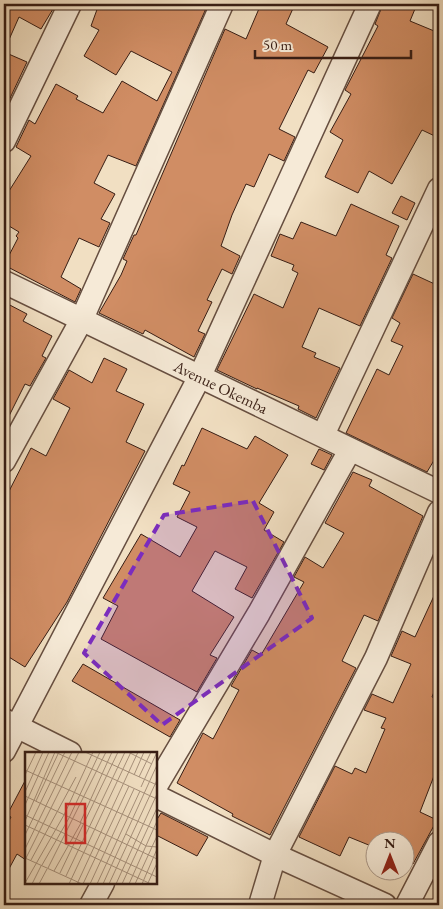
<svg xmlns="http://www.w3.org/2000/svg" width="443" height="909" font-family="'EB Garamond',serif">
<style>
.building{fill:#d08d64;stroke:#371d14}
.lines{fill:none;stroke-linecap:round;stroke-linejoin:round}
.street-casing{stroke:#664e40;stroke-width:25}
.street{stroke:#f6ead7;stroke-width:22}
.marked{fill:#7b2cbf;fill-opacity:0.2;stroke:#7b2cbf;stroke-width:4;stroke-dasharray:10 6;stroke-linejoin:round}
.labels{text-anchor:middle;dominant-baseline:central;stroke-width:5;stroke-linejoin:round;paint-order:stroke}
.street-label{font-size:16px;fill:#371d14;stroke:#f6ead7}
.inset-road{fill:none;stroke:#a7917c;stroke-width:1}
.view{fill:#d62828;fill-opacity:0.15;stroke:#d62828;stroke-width:2.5}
.inset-edge{fill:none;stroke:#371d14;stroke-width:2.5}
</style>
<rect width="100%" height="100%" fill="#f1dfc2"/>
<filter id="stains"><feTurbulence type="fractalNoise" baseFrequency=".004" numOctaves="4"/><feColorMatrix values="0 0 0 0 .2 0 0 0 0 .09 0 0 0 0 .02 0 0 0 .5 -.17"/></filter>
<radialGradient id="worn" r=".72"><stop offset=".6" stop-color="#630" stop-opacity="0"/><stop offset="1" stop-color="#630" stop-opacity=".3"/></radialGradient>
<g class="building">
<path d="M4 4H56L41 29 19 17 4 51Z"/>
<path d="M99 4H208L136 166 108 155 94 183 115 194 101 219 110 223 99 247 79 238 61 277 81 289 75 302 4 265 18 238 16 236 19 232 4 223V199L31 156 16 147 29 120 35 124 56 84 78 96 76 99 103 113 122 81 157 101 172 72 131 51 116 75 84 56 99 30 91 26Z"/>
<path d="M261 4H295L286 24 328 47 314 73 308 70 279 129 295 137 284 161 269 154 254 187 246 184 232 215 221 246 240 256 232 274 222 269 207 300 212 302 198 331 205 334 194 357 145 330 143 334 99 313 121 275 127 261 123 259 134 235H136L225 29 246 39Z"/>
<path d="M383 4H417L410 21 439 33V138L422 130 392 184 369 171 358 193 325 177 343 140 330 132 351 94 345 90 378 26 375 24Z"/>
<path d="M4 52 27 62 4 111Z"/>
<path d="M401 196 415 203 407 220 392 213Z"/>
<path d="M351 204 399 226 386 255 392 258 360 326 319 308 302 347 316 353 314 357 340 368 316 418 298 409 299 406 257 388V389L217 370 254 294 283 308 298 273 292 270 294 265 271 256 280 234 293 239 301 222 336 236Z"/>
<path d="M413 274 439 286V452L427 472 346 433 377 369 389 375 403 346 391 341 400 323 392 318Z"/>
<path d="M4 302 27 314 23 321 52 336 42 356 46 358 30 386 25 384 4 426Z"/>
<path d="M104 358 127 369 116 391 144 404 126 442 145 451 67 602 25 667 4 654V501L31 448 46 456 70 408 53 399 69 370 92 383Z"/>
<path d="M202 428 247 449 255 436 288 455 259 503 274 512 264 530 284 542 252 598 235 589 247 567 215 551 192 591 234 617 210 655 217 658 197 692 101 639 118 606 103 598 141 534 180 557 197 527 177 517 190 492 173 484 182 465 184 466Z"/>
<path d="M319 449 332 455 324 470 311 464Z"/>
<path d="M353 472 372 480 369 486 423 516 378 621 364 615 342 661 356 668 270 835 232 816 233 814 177 783 203 733 213 739 239 690 231 686 252 650 261 655 304 582 294 577 305 557 323 568 344 533 325 523Z"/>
<path d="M439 585V679L432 697 439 699V763L420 812 437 820 413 864 406 861V842H376V848L349 837 340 856 299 837 335 766 352 774 355 768 366 773 385 729 381 728 386 718 364 710 372 694 393 703 411 664 391 656 402 631 415 637Z"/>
<path d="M83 664 180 720 170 737 72 681Z"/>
<path d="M26 779V860L17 854 4 878V830L11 817 7 815Z"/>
<path d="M161 813 208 837 197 856 156 835V821Z"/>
</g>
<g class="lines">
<g class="street-casing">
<g id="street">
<path d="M4 141 70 4"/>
<path id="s1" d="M4 282 439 492"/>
<path d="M323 435 439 189"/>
<path d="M4 461 81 321 222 4"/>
<path d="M4 720 70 753"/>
<path d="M4 751 200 376 370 4"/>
<path d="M156 786 259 613 350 450"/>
<path d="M156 796 275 855 385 905"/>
<path d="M91 905 103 883"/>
<path d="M260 905 275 855 376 658 439 512"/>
<path d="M407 905 439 843"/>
</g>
</g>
<use href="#street" class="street"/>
</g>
<path class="marked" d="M253 501 312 618 162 725 84 653 164 515Z"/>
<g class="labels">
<g class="street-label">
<text stroke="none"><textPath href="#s1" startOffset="241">Avenue Okemba</textPath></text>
</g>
</g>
<g transform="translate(25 752)">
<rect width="132" height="132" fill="#f1dfc2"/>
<path class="inset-road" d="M30 0 132 47M60 0 132 33M103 0 127 12M0 18 132 78M0 23 11 0M109 23 119 0M114 25 126 0M116 35 132 0M0 40 18 0M0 44 132 107M11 49 33 2M0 53 24 0M0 63 132 125M0 69 30 0M55 71 87 0M0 73 126 132M101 82 121 94 132 95M0 83 40 0M0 97 47 0M0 106 57 132M1 106 54 0M6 108 51 25M17 113 44 66 75 0M23 116 81 0M29 119 56 71M35 121 93 0M41 124 100 0M0 131 39 63 68 0M123 131 132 111M7 132 16 114M14 132 22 117M44 132 106 0M52 132 113 0M58 132 104 34M65 132 109 37M72 132 115 39M78 132 132 13M84 132 132 28M91 132 132 42M97 132 132 56M104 132 132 69M110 132 132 84M117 132 132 97"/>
<path class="view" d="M41 52H60V91H41Z"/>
<rect width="132" height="132" class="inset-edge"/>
</g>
<rect width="443" height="909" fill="none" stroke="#f1dfc2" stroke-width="20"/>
<rect x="5" y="5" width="433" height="899" fill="none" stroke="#371d14" stroke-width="2.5"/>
<rect x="10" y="10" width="423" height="889" fill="none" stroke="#371d14"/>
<g transform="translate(390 856)"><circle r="24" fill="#f6ead7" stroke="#aa9889"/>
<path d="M0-4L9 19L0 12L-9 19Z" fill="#8f2418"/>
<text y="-8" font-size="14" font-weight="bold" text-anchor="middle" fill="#371d14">N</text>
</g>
<path d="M255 50v8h156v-8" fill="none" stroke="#371d14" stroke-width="2.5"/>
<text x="263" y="50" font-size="15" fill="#371d14" stroke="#f6ead7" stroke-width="4" paint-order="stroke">50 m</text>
<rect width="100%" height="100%" filter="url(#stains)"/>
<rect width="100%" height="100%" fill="url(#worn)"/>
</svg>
